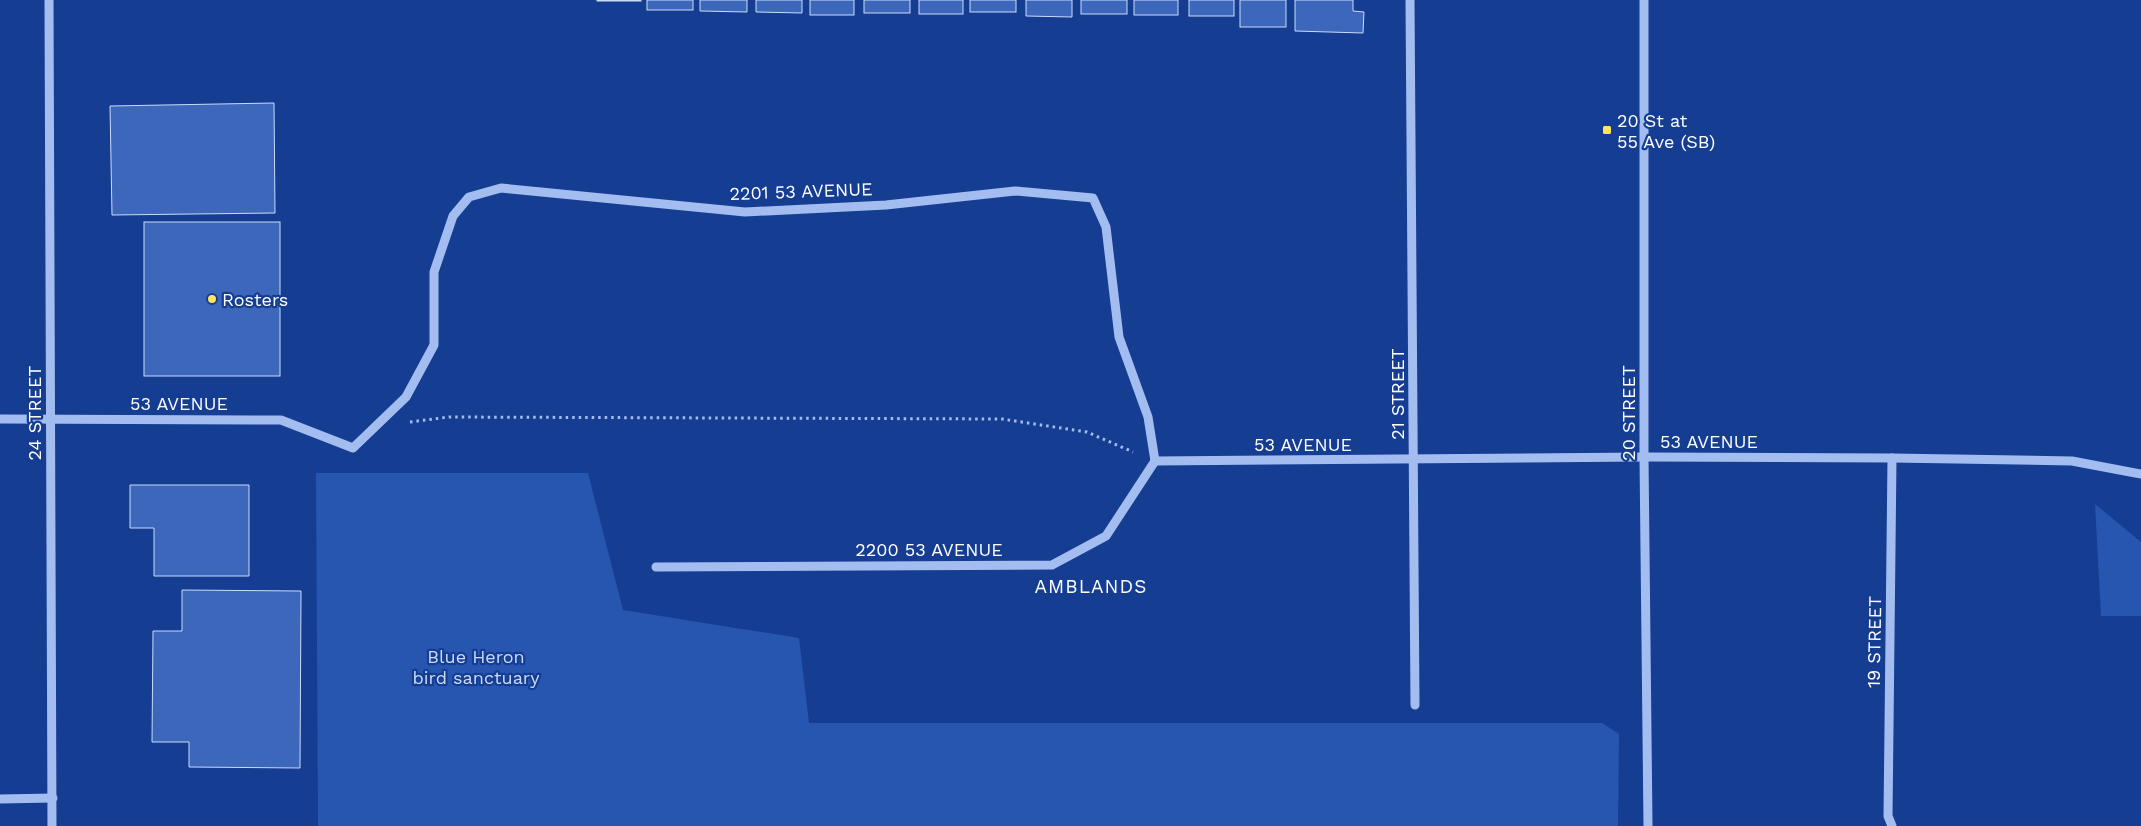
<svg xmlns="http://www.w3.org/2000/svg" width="2141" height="826" font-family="'Work Sans',sans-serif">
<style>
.green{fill:#2756b1}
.building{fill:#3d67ba;stroke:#cadbfc}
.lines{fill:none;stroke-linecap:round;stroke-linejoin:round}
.path{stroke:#a3bdf1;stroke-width:3;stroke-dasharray:2.5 4;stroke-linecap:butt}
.minor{stroke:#a3bdf1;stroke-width:9}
.poi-dot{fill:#ffe463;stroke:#153d92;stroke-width:2}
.labels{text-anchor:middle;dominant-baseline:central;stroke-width:4.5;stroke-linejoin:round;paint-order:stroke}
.poi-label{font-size:18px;fill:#fff;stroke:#153d92;text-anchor:start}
.street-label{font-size:18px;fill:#fff;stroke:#153d92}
.park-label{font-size:18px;fill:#cadbfc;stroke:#153d92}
.neighbourhood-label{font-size:19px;letter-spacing:1px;fill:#fff;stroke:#153d92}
</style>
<rect width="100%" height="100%" fill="#153d92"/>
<g class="green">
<path d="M316 473H588L623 610 799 638 809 723H1602L1619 734 1618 826H318Z"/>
<path d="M2095 504 2141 542V616H2101Z"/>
</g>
<g class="building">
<rect x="597" y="0" width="44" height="1"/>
<rect x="647" y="0" width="46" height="10"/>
<path d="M700 0H747V12L700 11Z"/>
<path d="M756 0H802V13L756 12Z"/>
<rect x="810" y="0" width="44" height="15"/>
<rect x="864" y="0" width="46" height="13"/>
<rect x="919" y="0" width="44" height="14"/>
<rect x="970" y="0" width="46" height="12"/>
<path d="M1026 0H1072V17L1026 16Z"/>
<rect x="1081" y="0" width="46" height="14"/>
<rect x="1134" y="0" width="44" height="15"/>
<rect x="1189" y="0" width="45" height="16"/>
<rect x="1240" y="0" width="46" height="27"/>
<path d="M1295 0H1353V11L1364 12 1363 33 1295 31Z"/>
<path d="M274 103 275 213 112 215 110 106Z"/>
<rect x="144" y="222" width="136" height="154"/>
<path d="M130 485H249V576H154V528H130Z"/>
<path d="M182 590 301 591 300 768 189 767V742H152L153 631H182Z"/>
</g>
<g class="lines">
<path class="path" d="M410 422 449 417 1002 419 1087 432 1133 452"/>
<g class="minor">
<path d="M49 0 52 826"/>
<path d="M1410 0 1415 705"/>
<path d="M1644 0V457L1648 826"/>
<path d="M0 419 281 420 353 448 406 397 434 345V272L453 216 469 197 501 188 745 212 886 205 1015 191 1093 198 1106 227 1119 337 1148 417 1155 461"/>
<path d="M1155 461 1644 457 1892 458 2072 461 2141 474"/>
<path d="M656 567 1052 565 1106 536 1155 461"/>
<path d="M0 799 53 798"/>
<path d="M1892 826 1888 816 1892 458"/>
</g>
</g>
<g class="poi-dot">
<rect x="1602" y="125" width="10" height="10" rx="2.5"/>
<circle cx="212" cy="299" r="5"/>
</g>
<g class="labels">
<g class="poi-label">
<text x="1617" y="120">20 St at<tspan x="1617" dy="21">55 Ave (SB)</tspan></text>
<text x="222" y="299">Rosters</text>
</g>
<g class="street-label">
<text transform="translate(801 191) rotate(-2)">2201 53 AVENUE</text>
<text transform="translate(1397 394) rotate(-90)">21 STREET</text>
<text x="179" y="403">53 AVENUE</text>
<text transform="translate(34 413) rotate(-90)">24 STREET</text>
<text transform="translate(1628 413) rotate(-90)">20 STREET</text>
<text x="1709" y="441">53 AVENUE</text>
<text x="1303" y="444">53 AVENUE</text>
<text x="929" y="549">2200 53 AVENUE</text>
<text transform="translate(1874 642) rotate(-89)">19 STREET</text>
</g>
<g class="park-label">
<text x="476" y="656">Blue Heron<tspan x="476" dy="21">bird sanctuary</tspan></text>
</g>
<g class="neighbourhood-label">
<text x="1091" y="586">AMBLANDS</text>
</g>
</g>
</svg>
